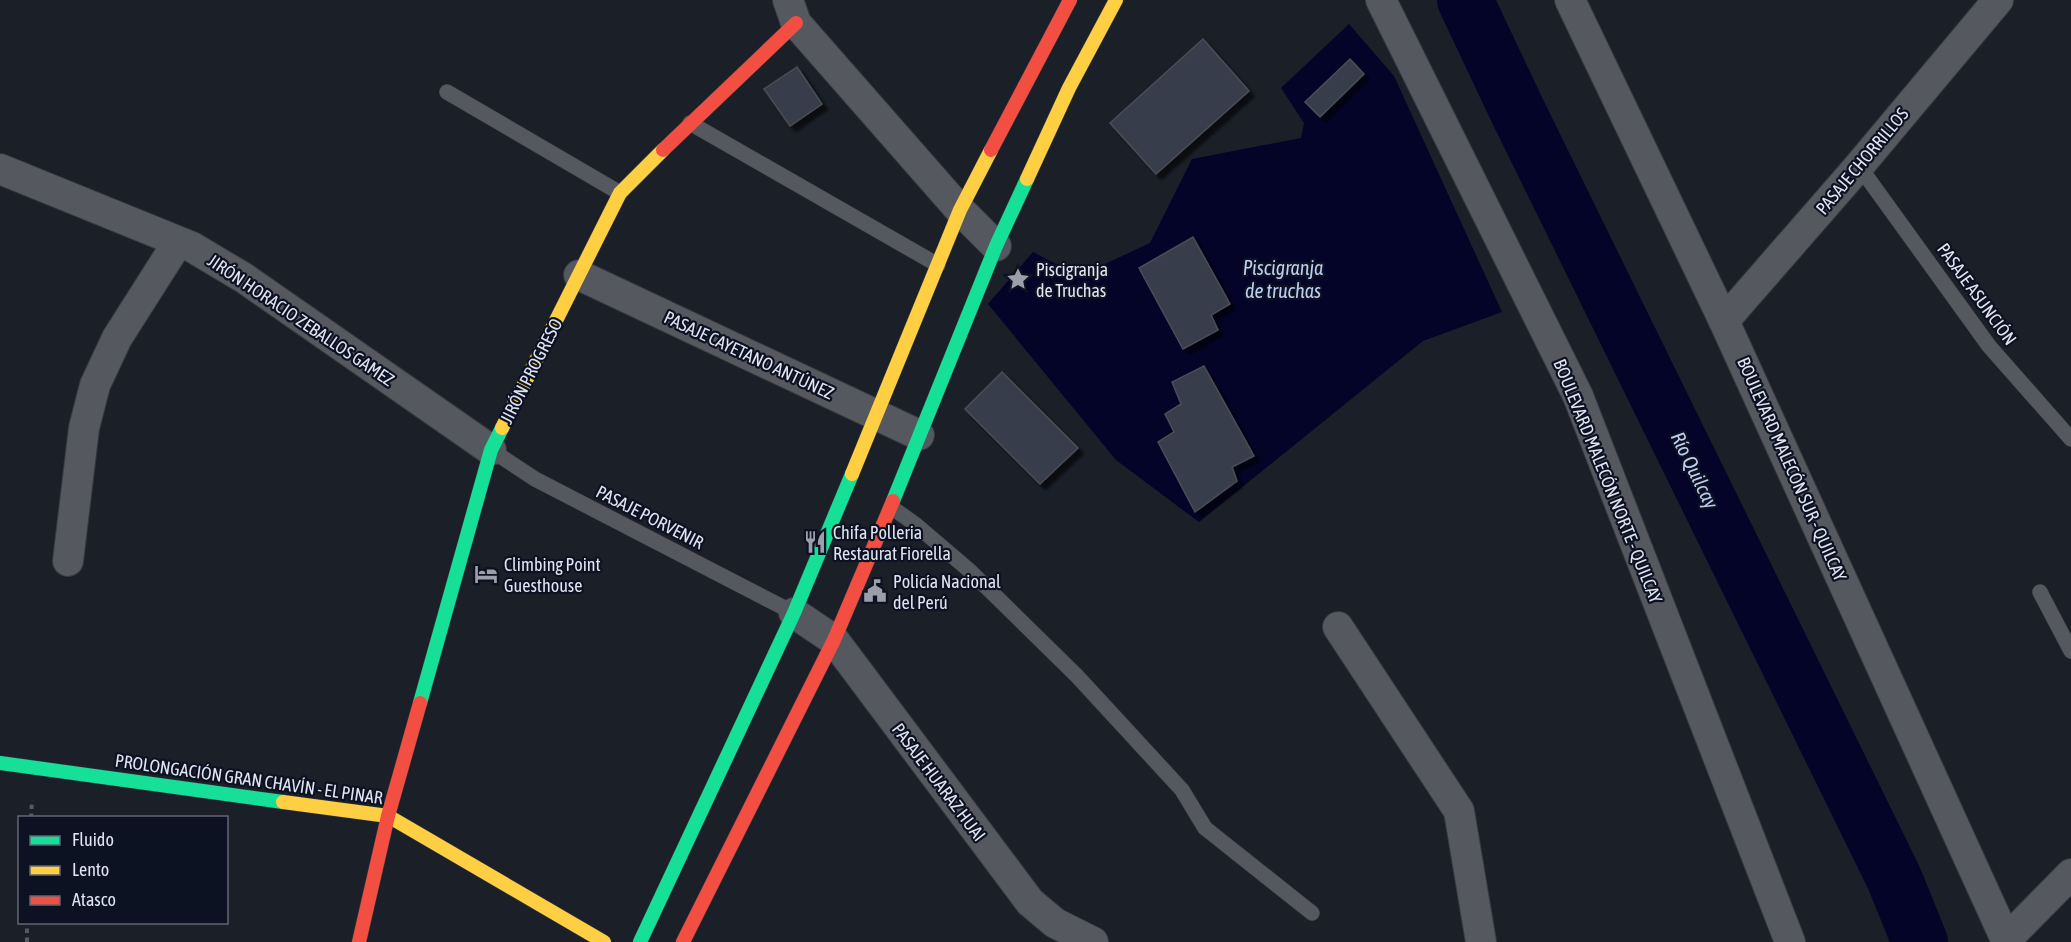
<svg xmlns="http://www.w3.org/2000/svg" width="2071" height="942" font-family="'Asap Condensed',sans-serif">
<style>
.water{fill:#040429}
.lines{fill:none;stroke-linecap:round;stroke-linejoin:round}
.river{stroke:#040429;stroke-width:56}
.building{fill:#383d4c;stroke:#494d55;stroke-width:1.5;filter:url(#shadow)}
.lane-casing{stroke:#363941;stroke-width:16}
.street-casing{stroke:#363941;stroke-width:32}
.fast-casing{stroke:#363941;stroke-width:15}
.slow-casing{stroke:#363941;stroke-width:15}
.jam-casing{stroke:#363941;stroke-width:15}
.path{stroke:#565a60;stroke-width:4;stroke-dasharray:4.5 4.5;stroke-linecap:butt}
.lane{stroke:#55585f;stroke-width:15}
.street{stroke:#55585f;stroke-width:30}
.fast{stroke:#16e098;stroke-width:14}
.slow{stroke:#ffcf43;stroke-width:14}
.jam{stroke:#f24e42;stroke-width:14}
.labels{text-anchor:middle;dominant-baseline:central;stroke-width:4.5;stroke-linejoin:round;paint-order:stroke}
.street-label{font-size:18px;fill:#dfe4f0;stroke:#0d1223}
.poi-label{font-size:18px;fill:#dfe4f0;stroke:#0d1223;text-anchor:start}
.water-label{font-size:20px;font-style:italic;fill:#becdf2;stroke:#0d1223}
</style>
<defs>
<filter id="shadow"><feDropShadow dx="5.5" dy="5.5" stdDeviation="1.5" flood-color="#0009"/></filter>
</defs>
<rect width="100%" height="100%" fill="#1b1f28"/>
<path class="water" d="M1349 24 1394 76 1502 312 1423 341 1199 522 1116 460 988 304 1033 252 1079 276 1150 243 1192 159 1301 138 1304 123 1281 88Z"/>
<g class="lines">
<path class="river" d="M1465 0 1517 110 1894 878 1920 942"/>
</g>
<g class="building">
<path d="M1203 39 1249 91 1156 174 1110 123Z"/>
<path d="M1350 59 1364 74 1320 117 1305 102Z"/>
<path d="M797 67 822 104 790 126 764 89Z"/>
<path d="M1193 237 1230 304 1211 315 1218 330 1183 349 1139 268Z"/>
<path d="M1204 366 1254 456 1232 467 1237 481 1195 512 1158 442 1174 432 1165 414 1181 404 1172 382Z"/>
<path d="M1002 372 1078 448 1040 484 965 409Z"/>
</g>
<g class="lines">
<g class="lane-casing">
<g id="lane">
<path d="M447 92 620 193"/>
<path d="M690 123 938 265"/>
<path d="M1859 166 1989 346 2071 439"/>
<path d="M491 450 535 479 794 613"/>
<path d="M891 507 915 524 970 571 1077 676 1182 790 1205 828 1312 913"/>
<path d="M2040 592 2071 651"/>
</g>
</g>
<g class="street-casing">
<g id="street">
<path d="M788 0 796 23 960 210 996 246"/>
<path d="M1381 0 1578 396 1790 942"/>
<path d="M1570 0 1724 321 2007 942"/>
<path d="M0 169 192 247 244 278 491 450"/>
<path d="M579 275 919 435"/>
<path d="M1724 321 1859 166 1998 0"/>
<path d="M68 561 84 428 95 385 117 338 178 242"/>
<path d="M794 613 834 640 1030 902 1055 923 1093 942"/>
<path d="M1338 627 1459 811 1481 942"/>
<path d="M2006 940 2071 874"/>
</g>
</g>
<g class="fast-casing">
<g id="fast">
<path d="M893 501 996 246 1027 179"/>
<path d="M420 703 491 450 502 428"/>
<path d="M0 763 283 802"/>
<path d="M640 942 794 613 852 474"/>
</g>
</g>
<g class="slow-casing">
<g id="slow">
<path d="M1027 179 1069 88 1116 0"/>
<path d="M502 428 620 193 663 150"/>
<path d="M852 474 960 210 991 150"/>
<path d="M283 802 388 816 604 942"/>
</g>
</g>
<g class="jam-casing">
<g id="jam">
<path d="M663 150 796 23"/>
<path d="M991 150 1070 0"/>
<path d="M359 942 388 816 420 703"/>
<path d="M683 942 834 640 893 501"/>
</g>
</g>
<g class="path">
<path d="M31 818 32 800"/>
<path d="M27 942V922"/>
</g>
<use href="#lane" class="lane"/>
<use href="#street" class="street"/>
<use href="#fast" class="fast"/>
<use href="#slow" class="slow"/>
<use href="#jam" class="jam"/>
</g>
<defs>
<g id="sight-bare" transform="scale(1.8)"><path d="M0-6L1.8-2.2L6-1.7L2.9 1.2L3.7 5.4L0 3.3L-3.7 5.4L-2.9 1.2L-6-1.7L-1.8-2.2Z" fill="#9a9faa" stroke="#0d1223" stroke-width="2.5" paint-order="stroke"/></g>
<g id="restaurant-bare" transform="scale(1.8)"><path d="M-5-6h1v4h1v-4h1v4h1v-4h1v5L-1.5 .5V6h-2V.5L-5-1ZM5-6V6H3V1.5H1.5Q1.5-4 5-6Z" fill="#9a9faa" stroke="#0d1223" stroke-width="2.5" paint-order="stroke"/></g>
<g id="hotel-bare" transform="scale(1.8)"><path d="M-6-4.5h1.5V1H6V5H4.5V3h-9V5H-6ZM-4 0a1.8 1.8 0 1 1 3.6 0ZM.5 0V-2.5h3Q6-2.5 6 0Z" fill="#9a9faa" stroke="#0d1223" stroke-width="2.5" paint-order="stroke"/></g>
<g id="civic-bare" transform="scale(1.8)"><path d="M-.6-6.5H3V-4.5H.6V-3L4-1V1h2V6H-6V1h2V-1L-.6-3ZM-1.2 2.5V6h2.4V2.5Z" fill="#9a9faa" stroke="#0d1223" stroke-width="2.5" paint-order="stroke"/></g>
</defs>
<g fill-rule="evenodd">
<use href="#sight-bare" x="1018" y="279"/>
<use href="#restaurant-bare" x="815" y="542"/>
<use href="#hotel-bare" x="486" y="574"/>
<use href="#civic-bare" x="875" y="591"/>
</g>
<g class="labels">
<g class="street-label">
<text transform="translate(1862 161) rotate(-50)">PASAJE CHORRILLOS</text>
<text transform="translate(1977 294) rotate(54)">PASAJE ASUNCIÓN</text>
<text transform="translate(301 320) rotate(34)">JIRÓN HORACIO ZEBALLOS GAMEZ</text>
<text transform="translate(749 355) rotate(25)">PASAJE CAYETANO ANTÚNEZ</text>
<text transform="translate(531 371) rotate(-63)">JIRÓN PROGRESO</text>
<text transform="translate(1792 469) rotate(66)">BOULEVARD MALECÓN SUR - QUILCAY</text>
<text transform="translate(1608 481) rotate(68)">BOULEVARD MALECÓN NORTE - QUILCAY</text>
<text transform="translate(650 517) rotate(27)">PASAJE PORVENIR</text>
<text transform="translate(249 779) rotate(8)">PROLONGACIÓN GRAN CHAVÍN - EL PINAR</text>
<text transform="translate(939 782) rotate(53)">PASAJE HUARAZ HUAI</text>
</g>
<g class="poi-label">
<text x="1036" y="269">Piscigranja<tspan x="1036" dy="21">de Truchas</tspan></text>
<text x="833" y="532">Chifa Polleria<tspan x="833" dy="21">Restaurat Fiorella</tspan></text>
<text x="504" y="564">Climbing Point<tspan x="504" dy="21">Guesthouse</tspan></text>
<text x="893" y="581">Policía Nacional<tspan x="893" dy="21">del Perú</tspan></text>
</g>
<g class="water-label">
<text x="1283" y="267">Piscigranja<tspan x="1283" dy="23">de truchas</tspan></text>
<text transform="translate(1695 470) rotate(64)">Río Quilcay</text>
</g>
</g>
<rect x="18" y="816" width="210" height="108" fill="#0d1223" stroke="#616675" stroke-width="1.5"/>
<rect x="30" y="836" width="30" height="9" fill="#16e098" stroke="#616675" stroke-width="1.5"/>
<text x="72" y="846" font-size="18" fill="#dfe4f0">Fluido</text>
<rect x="30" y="866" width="30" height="9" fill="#ffcf43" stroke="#616675" stroke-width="1.5"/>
<text x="72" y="876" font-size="18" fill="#dfe4f0">Lento</text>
<rect x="30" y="896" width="30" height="9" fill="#f24e42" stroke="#616675" stroke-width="1.5"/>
<text x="72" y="906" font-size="18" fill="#dfe4f0">Atasco</text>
</svg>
